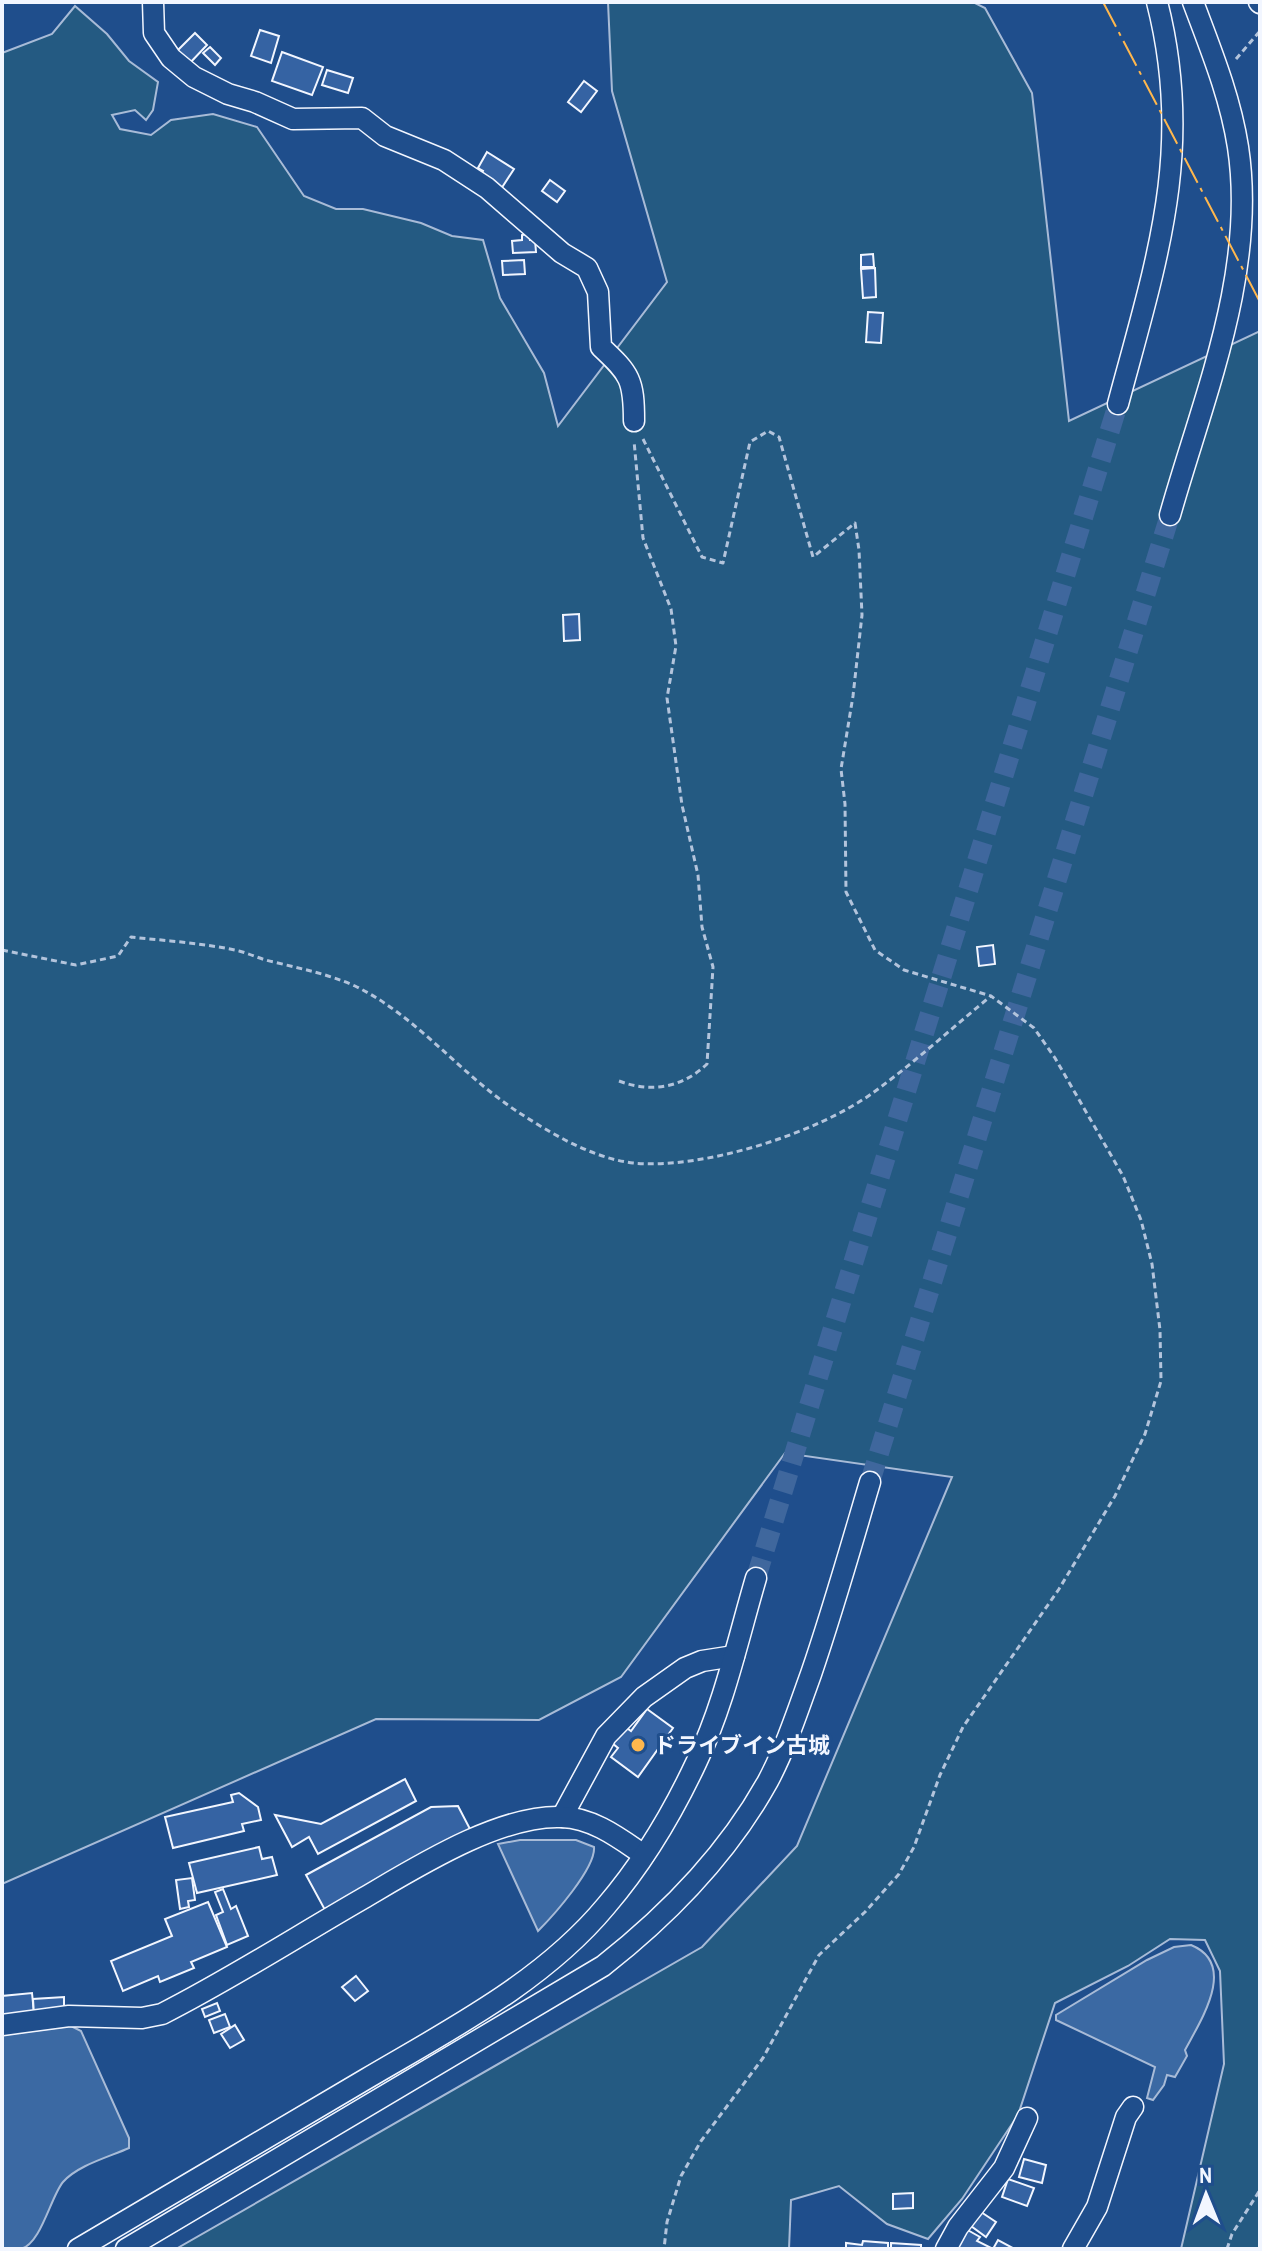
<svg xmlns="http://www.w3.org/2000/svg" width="1262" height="2251" font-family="'Archivo Narrow','Noto Sans JP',sans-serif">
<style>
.green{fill:#245a82;stroke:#a8bbd7;stroke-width:2}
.water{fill:#3b69a3;stroke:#a8bbd7;stroke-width:2}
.building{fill:#3563a3;stroke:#f2f6ff;stroke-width:2}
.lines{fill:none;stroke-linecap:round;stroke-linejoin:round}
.minor-tunnel{stroke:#3f679d;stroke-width:20;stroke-dasharray:20 10;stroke-linecap:butt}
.minor-casing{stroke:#f2f6ff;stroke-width:23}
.path{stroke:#b3c4dc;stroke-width:3;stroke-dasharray:6 4;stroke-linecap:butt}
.minor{stroke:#1f4e8c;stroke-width:20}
.power{stroke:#ffb74d;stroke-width:2;stroke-dasharray:28 6 4 6;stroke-linecap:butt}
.poi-dot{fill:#ffb74d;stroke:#1f4e8c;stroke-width:3}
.labels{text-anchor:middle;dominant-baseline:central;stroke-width:6;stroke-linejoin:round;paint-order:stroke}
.poi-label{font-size:22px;font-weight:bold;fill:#f2f6ff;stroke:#1f4e8c;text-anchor:start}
</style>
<rect width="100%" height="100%" fill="#1f4e8c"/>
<path class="green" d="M608 2H973L985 8 1032 93 1069 421 1260 331V2249H1181L1224 2064 1220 1971 1205 1940 1170 1939 1128 1966 1055 2003 1018 2115 962 2199 928 2239 887 2224 839 2186 791 2200 789 2249H176L702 1947 797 1846 952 1477 785 1453 621 1677 539 1720 376 1719 2 1884V53L52 34 75 6 107 34 129 61 158 82 153 110 146 120 135 110 112 115 120 129 151 135 171 120 213 114 257 127 304 196 336 209H363L421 223 452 236 483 240 500 298 544 373 558 426 667 282 612 91Z"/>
<g class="water">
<path d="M520 1840H576L594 1847C596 1868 553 1916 538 1931L498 1844Z"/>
<path d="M1191 1945C1238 1964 1201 2020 1185 2050L1187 2056 1175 2077 1167 2075 1164 2085 1153 2100 1147 2098 1155 2067 1056 2020V2015L1147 1960 1174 1947Z"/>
<path d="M71 2026 81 2031 129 2138V2148C109 2157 78 2165 63 2182 51 2196 41 2244 21 2249 15 2250 8 2249 2 2249V2035Z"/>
</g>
<g class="building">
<path d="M260 30 279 36 271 63 251 56Z"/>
<path d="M195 33 207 45 188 65 175 53Z"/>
<path d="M210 47 221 58 215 65 203 53Z"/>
<path d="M282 52 323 67 312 95 272 81Z"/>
<path d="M327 70 353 78 348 93 322 85Z"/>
<path d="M584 81 597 91 581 112 568 102Z"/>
<path d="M487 152 514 169 501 189 480 177 483 171 478 168Z"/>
<path d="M550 180 565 191 557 202 542 191Z"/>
<path d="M529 234 530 240H535L536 252 513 253 512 241 522 240V235Z"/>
<path d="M873 254 874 267H861V255Z"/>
<path d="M524 260 525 274 503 275 502 261Z"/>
<path d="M875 268 876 297 863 298 861 269Z"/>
<path d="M868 312 883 313 881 343 866 342Z"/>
<path d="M579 614 580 640 564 641 563 615Z"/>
<path d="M993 945 995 964 979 966 977 947Z"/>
<path d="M647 1709 673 1728 638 1777 611 1757 618 1748 612 1743 624 1726 631 1731Z"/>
<path d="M405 1779 416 1801 318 1854 309 1837 292 1847 275 1815 321 1824Z"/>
<path d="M239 1793 258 1807 261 1820 242 1824 244 1831 173 1848 165 1817 233 1802 231 1795Z"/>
<path d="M458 1806 470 1829 325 1910 306 1875 431 1807Z"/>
<path d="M259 1847 262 1859 272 1857 277 1875 197 1893 189 1863Z"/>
<path d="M192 1878 195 1900 188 1901 189 1907 180 1909 176 1880Z"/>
<path d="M223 1889 231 1909 236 1906 248 1936 227 1945 216 1915 223 1912 215 1892Z"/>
<path d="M208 1902 227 1947 191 1962 194 1968 160 1982 158 1976 123 1991 111 1961 172 1936 165 1919Z"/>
<path d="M356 1976 368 1991 355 2001 342 1987Z"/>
<path d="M32 1993 34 2013 2 2015V1996Z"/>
<path d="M64 1997V2008L34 2015 33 1999Z"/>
<path d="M217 2003 220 2011 205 2017 202 2009Z"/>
<path d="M225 2014 230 2027 214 2033 209 2020Z"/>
<path d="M235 2025 244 2040 230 2048 221 2034Z"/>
<path d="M1024 2159 1046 2165 1042 2183 1019 2177Z"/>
<path d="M1008 2179 1034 2188 1027 2206 1002 2197Z"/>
<path d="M913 2193V2208L893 2209V2194Z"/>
<path d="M981 2212 996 2222 986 2237 971 2226Z"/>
<path d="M964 2228 980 2237 977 2241 993 2249 998 2240 1013 2248V2249H953Z"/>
<path d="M863 2241 888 2243V2249H846V2243L862 2245Z"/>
<path d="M891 2243 921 2245V2249H891Z"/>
</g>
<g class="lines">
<g class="minor-tunnel">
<path d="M870 1482 1170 515"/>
<path d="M756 1578 1118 404"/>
</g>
<g class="minor-casing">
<g id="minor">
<path d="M153 2 154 33 171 58 194 77 228 94 255 102 293 119 362 118 385 136 444 160 487 188 562 253 587 268 598 292 601 347C630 374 634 380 634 421"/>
<path d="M1259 2 1260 3"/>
<path d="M1118 404C1156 262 1195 150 1157 2"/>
<path d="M1170 515C1203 398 1257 272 1238 147 1230 96 1211 50 1193 2"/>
<path d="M562 1817 606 1736 644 1697 685 1668 702 1661 734 1656"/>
<path d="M2 2025 69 2016 142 2018 162 2014C231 1979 296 1937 362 1899 415 1868 500 1814 562 1817 593 1818 619 1838 644 1855"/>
<path d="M78 2249C174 2192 270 2136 366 2079 449 2030 543 1982 606 1906 642 1864 673 1812 696 1763 724 1705 738 1639 756 1578"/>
<path d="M126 2249 603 1966C668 1915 727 1855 768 1781 786 1747 798 1710 811 1674 833 1610 851 1546 870 1482"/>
<path d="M946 2249 958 2227 1004 2168 1027 2118"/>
<path d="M1073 2249 1097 2207 1126 2117 1133 2107"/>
</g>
</g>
<g class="path">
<path d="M1236 59 1260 31"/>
<path d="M643 439 702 557 723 563 750 442 768 431 779 437 813 557 855 523 859 550 862 615 853 696 841 769 845 804 846 892 875 950 904 970 991 996 1034 1028 1055 1058 1123 1176 1141 1220 1152 1264 1160 1330 1161 1381 1145 1434 1115 1496 1059 1589 963 1727 940 1775 914 1847 899 1874 865 1912 819 1955 763 2058 701 2141 681 2176 667 2222 664 2249"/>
<path d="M2 950 76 965 118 956 131 937C167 941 204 943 239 951 251 954 262 960 274 962 302 969 328 974 355 986 417 1016 461 1075 518 1112 552 1134 592 1158 633 1163 703 1170 818 1133 874 1092 915 1062 952 1028 991 996"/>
<path d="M619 1081C651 1093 682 1088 707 1064L713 967 702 927 698 875 682 805 667 698 676 646 671 609 643 538 634 441"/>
<path d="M1227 2249 1232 2234 1260 2190"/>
</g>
<use href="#minor" class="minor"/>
<path class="power" d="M1103 2 1260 302"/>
</g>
<circle class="poi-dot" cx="638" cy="1745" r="8"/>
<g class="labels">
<g class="poi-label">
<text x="654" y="1745">ドライブイン古城</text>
</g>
</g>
<rect width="1262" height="2251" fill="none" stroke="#f2f6ff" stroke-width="8"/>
<g transform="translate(1206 2195) rotate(359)" stroke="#1f4e8c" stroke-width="6" paint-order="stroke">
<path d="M0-6L14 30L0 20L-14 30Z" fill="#f2f6ff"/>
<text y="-12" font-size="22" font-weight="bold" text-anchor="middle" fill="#f2f6ff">N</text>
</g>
</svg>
